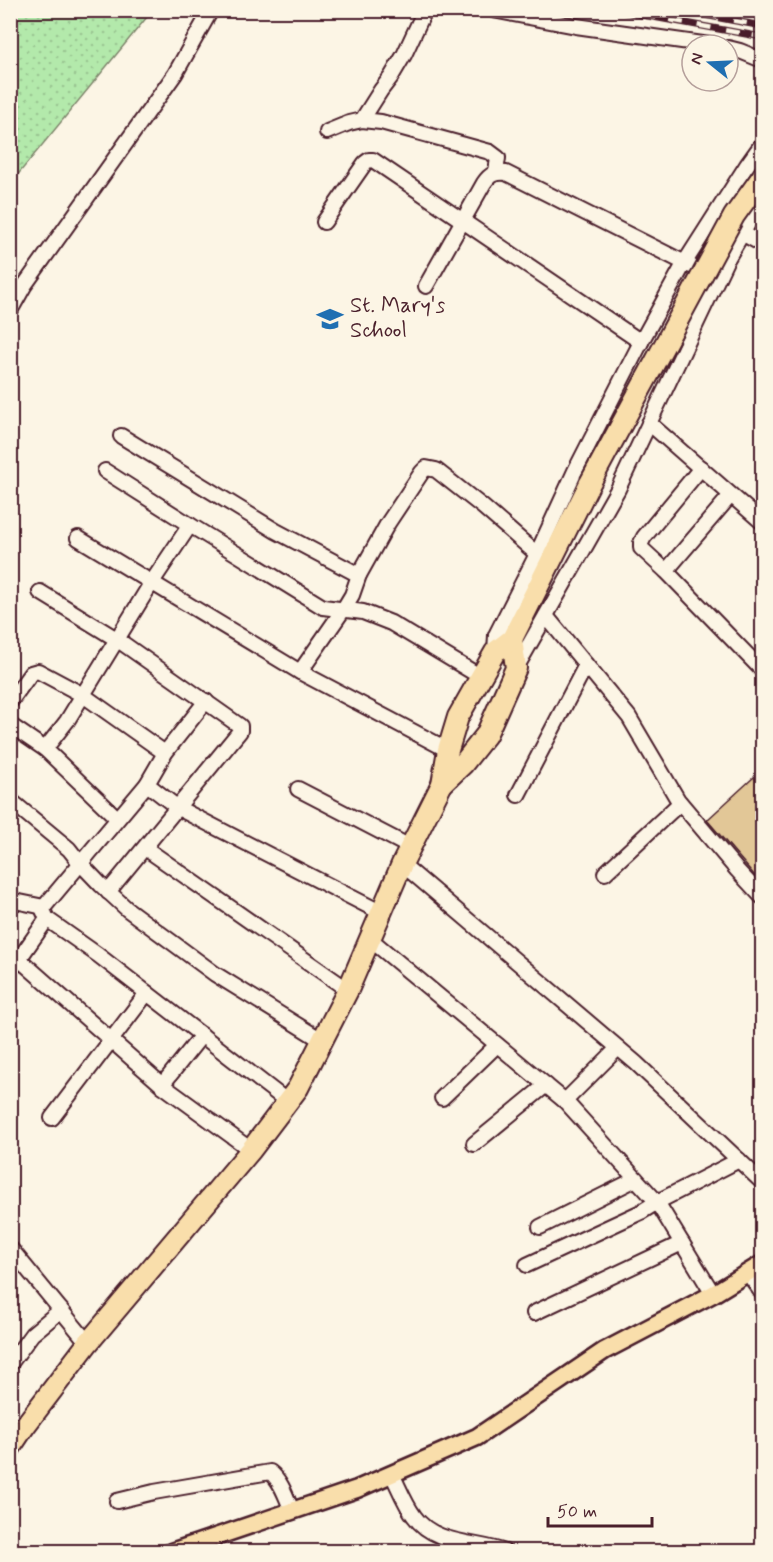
<svg xmlns="http://www.w3.org/2000/svg" width="773" height="1562" font-family="Mynerve,sans-serif">
<style>
.grass{fill:url(#grass-dots);stroke:#7e846b;stroke-width:1.5}
.building{fill:#e2c797;stroke:#4a1f2b;stroke-width:1.5}
.lines{fill:none;stroke-linecap:round;stroke-linejoin:round}
.minor-casing{stroke:#4a1f2b;stroke-width:18}
.major-casing{stroke:#4a1f2b;stroke-width:21}
.highway-casing{stroke:#4a1f2b;stroke-width:24}
.minor{stroke:#fcf5e5;stroke-width:14}
.major{stroke:#f9deab;stroke-width:16}
.highway{stroke:#f9deab;stroke-width:20}
.rail-casing{stroke:#4a1f2b;stroke-width:7}
.rail{stroke:#fcf5e5;stroke-width:4.5;stroke-dasharray:14;stroke-linecap:butt}
.highway-bridge-casing{stroke:#4a1f2b;stroke-width:24;stroke-linecap:butt}
.highway-bridge{stroke:#f9deab;stroke-width:20}
.labels{text-anchor:middle;dominant-baseline:central;stroke-width:5;stroke-linejoin:round;paint-order:stroke}
.poi-label{font-size:22px;fill:#4a1f2b;stroke:#fcf5e5;text-anchor:start}
</style>
<defs>
<pattern id="grass-dots" width="8" height="8" patternUnits="userSpaceOnUse" patternTransform="scale(1.5)"><rect width="8" height="8" fill="#b3e9ab"/><path d="M2 2h.1M6 6h.1" fill="none" stroke="#9bc793" stroke-width="1.8" stroke-linecap="round"/></pattern>
</defs>
<rect width="100%" height="100%" fill="#fcf5e5"/>
<filter id="ink" filterUnits="userSpaceOnUse"><feTurbulence type="fractalNoise" baseFrequency=".0167" numOctaves="2"/><feDisplacementMap in="SourceGraphic" scale="12" xChannelSelector="R" yChannelSelector="G"/><feConvolveMatrix kernelMatrix="1 2 1 2 8 2 1 2 1" color-interpolation-filters="sRGB"/></filter>
<g filter="url(#ink)">
<path class="grass" d="M11 10 152 11 11 183 10 11Z"/>
<path class="building" d="M754 777 762 786V884L707 820Z"/>
<g class="lines">
<g class="minor-casing">
<g id="minor">
<path d="M493 10 576 26 710 45"/>
<path d="M728 48 740 51 762 60"/>
<path d="M362 120 381 90 391 77 404 55 425 10"/>
<path d="M327 132 349 123 362 120 381 122 490 152 498 158 496 172"/>
<path d="M324 222 365 163 369 160H373L641 342"/>
<path d="M742 233 762 244"/>
<path d="M426 286 484 183C490 174 495 172 506 173L691 266"/>
<path d="M10 311 24 286 175 74 211 10"/>
<path d="M649 423 762 522"/>
<path d="M121 436 276 531 359 575"/>
<path d="M701 468 644 537 641 543V548L666 571 762 670"/>
<path d="M105 471 190 525 323 607 363 612 391 623 481 677"/>
<path d="M78 538 300 672 448 750"/>
<path d="M666 571 731 495"/>
<path d="M40 592 118 640 240 726V731L108 892"/>
<path d="M546 616 629 717 678 800 737 870 762 897"/>
<path d="M495 652 496 635 537 554 575 471 641 342 685 262 747 165 762 144"/>
<path d="M516 668 618 489 726 261 752 217 762 202"/>
<path d="M300 672 343 610 352 595 359 575 388 523 422 472 426 468 436 470 483 507 537 554"/>
<path d="M10 702 31 673 38 671 83 695 165 753"/>
<path d="M10 725 45 749 117 818"/>
<path d="M45 749 67 721 152 582 190 525"/>
<path d="M147 784 178 808 382 913"/>
<path d="M298 789 410 847"/>
<path d="M518 795 586 665"/>
<path d="M10 800 69 849 80 863 101 885 127 909 215 974 323 1041"/>
<path d="M145 848 348 990"/>
<path d="M402 864 636 1063 762 1182"/>
<path d="M605 873 680 803"/>
<path d="M10 900 44 907"/>
<path d="M47 919 98 955 288 1102"/>
<path d="M370 939 565 1101 657 1202 713 1294"/>
<path d="M19 959 162 1085 251 1150"/>
<path d="M10 970 19 959 47 919 43 910 44 907 147 784 165 753 206 701"/>
<path d="M162 1085 202 1035"/>
<path d="M442 1098 497 1045"/>
<path d="M565 1101 618 1048"/>
<path d="M52 1118 147 993"/>
<path d="M474 1144 546 1085"/>
<path d="M540 1227 636 1179"/>
<path d="M10 1248 88 1343"/>
<path d="M527 1265 641 1212 657 1202 739 1160"/>
<path d="M748 1273 762 1293"/>
<path d="M534 1313 682 1243"/>
<path d="M10 1364 32 1334 61 1310"/>
<path d="M392 1474C399 1488 405 1504 414 1516 434 1545 476 1541 505 1552"/>
<path d="M117 1501 154 1492 270 1472C281 1480 287 1499 292 1511"/>
</g>
</g>
<g class="major-casing">
<path id="major" d="M171 1552 357 1489 477 1437 604 1351 713 1294 762 1264"/>
</g>
<g class="highway-casing">
<g id="highway">
<path d="M442 784 463 764 486 735 495 715 516 668 512 639"/>
<path d="M10 1448 24 1427 88 1343 251 1150 298 1088 348 990 402 864 442 784 448 750 458 717 495 652 512 639 590 483"/>
</g>
</g>
<use href="#minor" class="minor"/>
<use href="#major" class="major"/>
<use href="#highway" class="highway"/>
<g class="rail-casing">
<g id="rail">
<path d="M615 10 762 37"/>
<path d="M678 10 762 26"/>
</g>
</g>
<use href="#rail" class="rail"/>
<g class="highway-bridge-casing">
<path id="highway-bridge" d="M590 483 734 216 762 177"/>
</g>
<use href="#highway-bridge" class="highway-bridge"/>
</g>
</g>
<defs>
<g id="school-bare" transform="scale(2.07)"><path d="M0-5L7-2L0 1L-7-2ZM-4 1L0 2.5L4 1V4Q0 6-4 4Z" fill="#1f6fb2" stroke="#fcf5e5" stroke-width="2.5" paint-order="stroke"/></g>
</defs>
<g fill-rule="evenodd">
<use href="#school-bare" x="330" y="319"/>
</g>
<g class="labels">
<g class="poi-label">
<text x="350" y="306">St. Mary's<tspan x="350" dy="25">School</tspan></text>
</g>
</g>
<rect width="773" height="1562" fill="none" stroke="#fcf5e5" stroke-width="36"/>
<rect x="18" y="18" width="737" height="1526" fill="none" stroke="#4a1f2b" stroke-width="2" filter="url(#ink)"/>
<g transform="translate(710 63) rotate(288)"><circle r="28" fill="#fcf5e5" stroke="#b59f9b" stroke-width="1.5"/>
<path d="M0-4.5L10 22L0 15L-10 22Z" fill="#1f6fb2"/>
<text y="-9" font-size="16" font-weight="bold" text-anchor="middle" fill="#4a1f2b">N</text>
</g>
<path d="M548 1517v9h104v-9" fill="none" stroke="#4a1f2b" stroke-width="3"/>
<text x="557" y="1517" font-size="18" fill="#4a1f2b" stroke="#fcf5e5" stroke-width="4.5" paint-order="stroke">50 m</text>
</svg>
